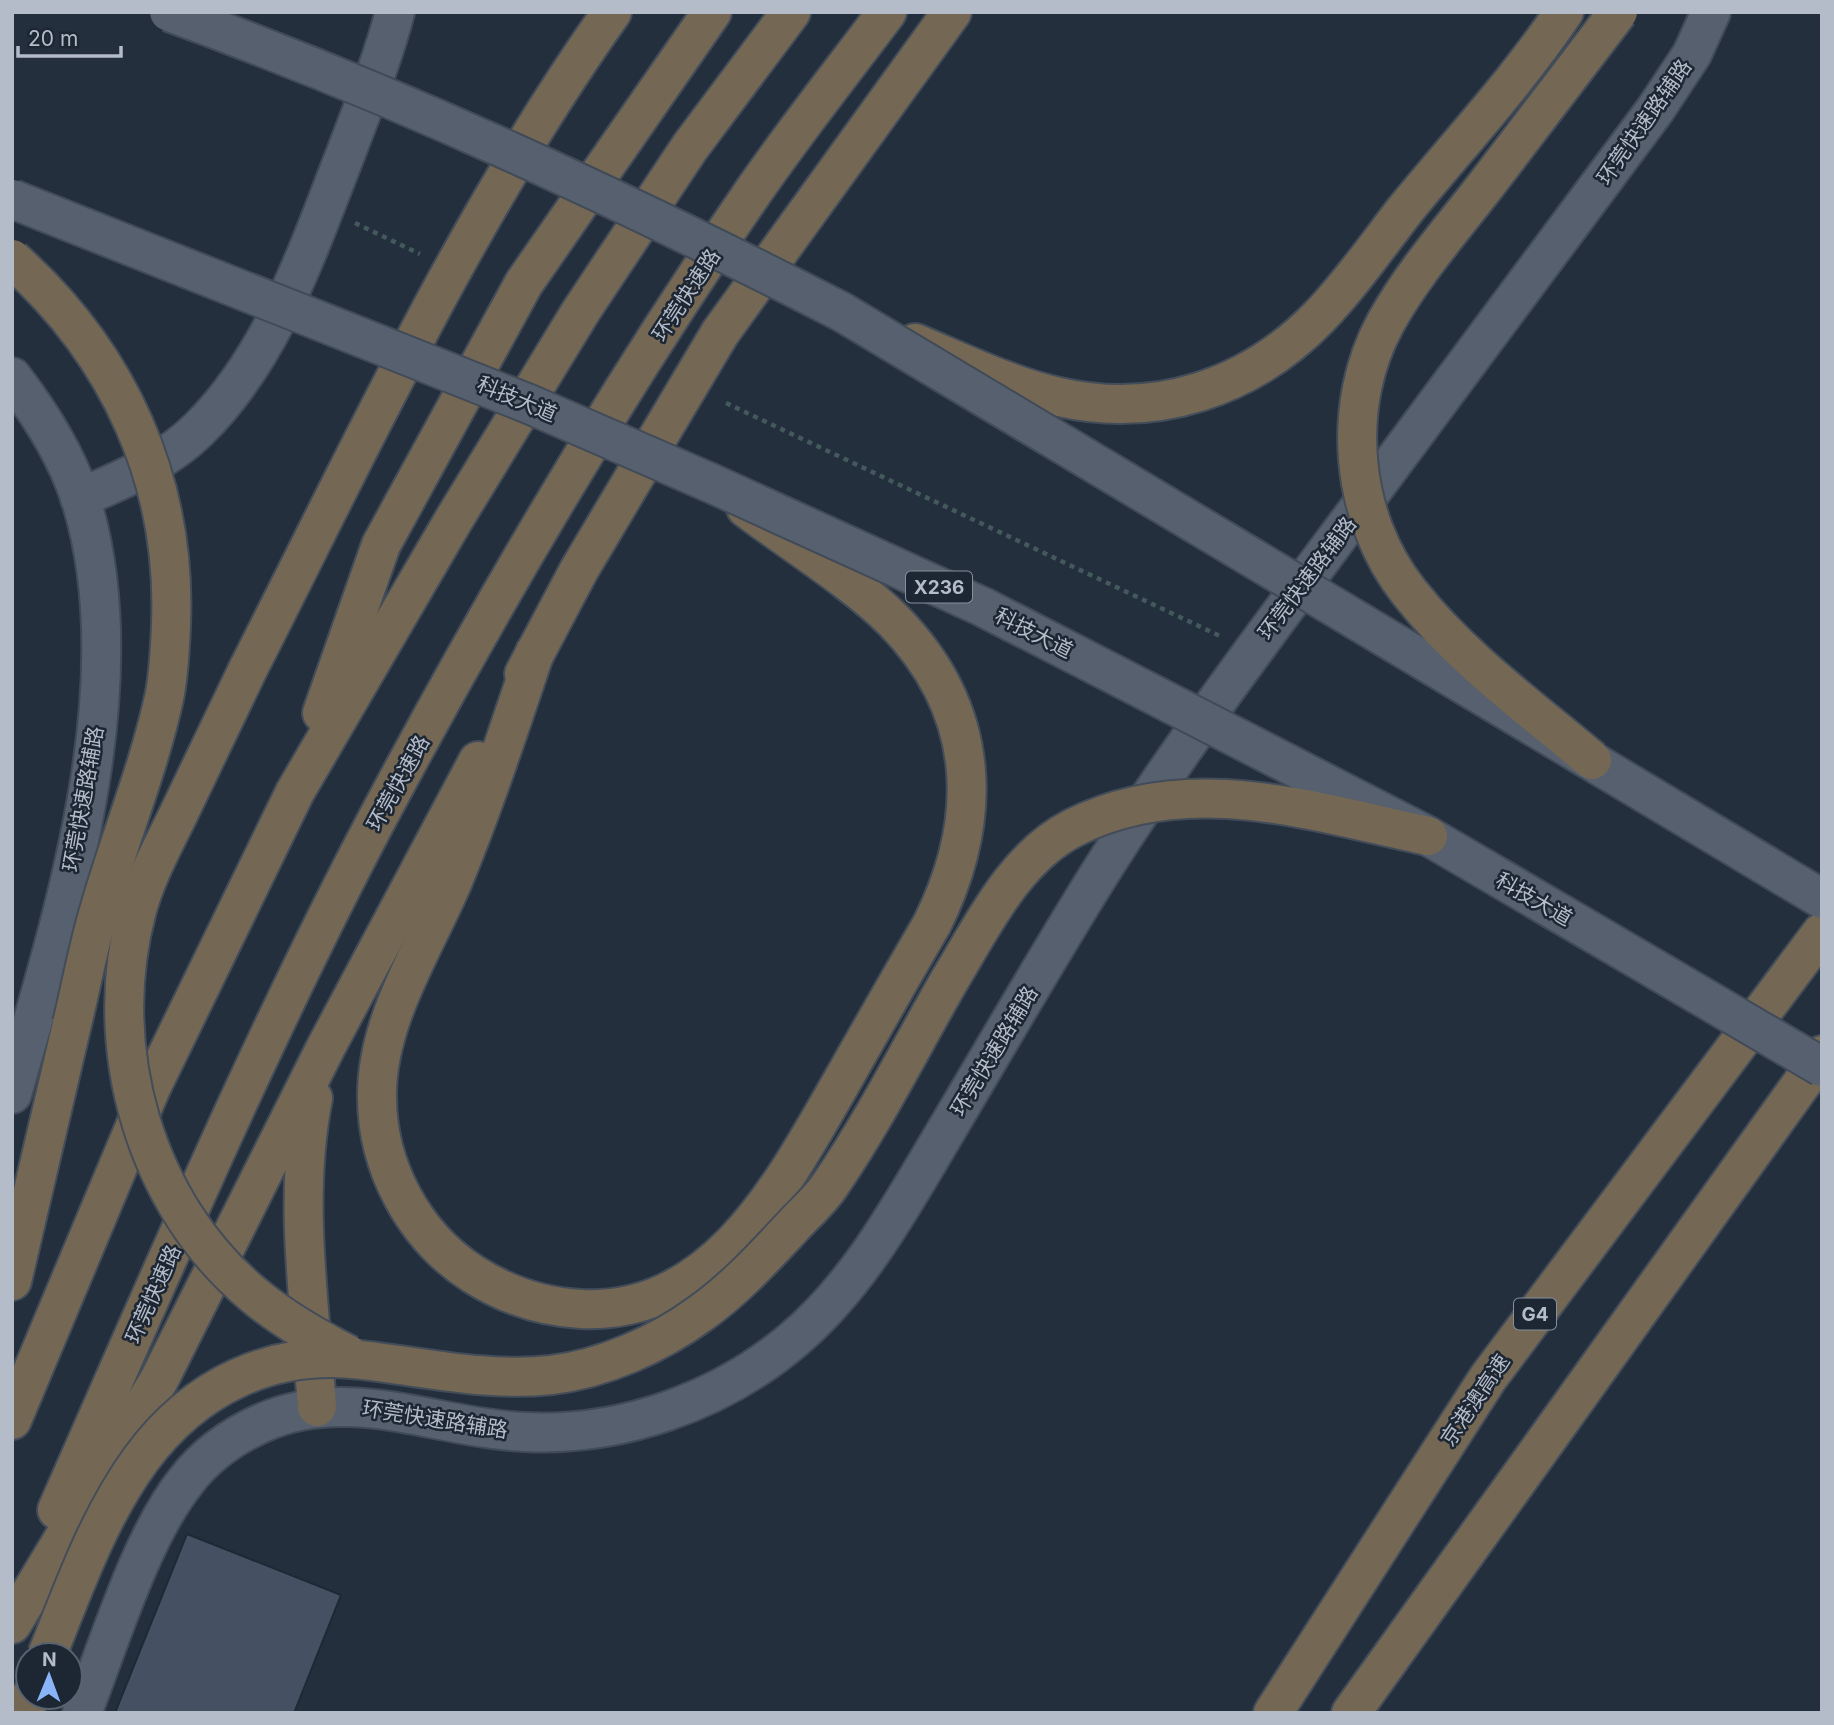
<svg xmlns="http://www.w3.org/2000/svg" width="1834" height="1725" font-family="Inter,'Noto Sans SC',sans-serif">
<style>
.building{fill:#455162;stroke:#1f2835;stroke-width:2}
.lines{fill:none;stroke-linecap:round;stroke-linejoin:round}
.primary-casing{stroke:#414a57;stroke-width:42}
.highway-casing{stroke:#434c59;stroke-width:42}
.path{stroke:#44595c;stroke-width:4.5;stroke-dasharray:5 5;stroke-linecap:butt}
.primary{stroke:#56606e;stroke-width:38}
.highway{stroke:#746855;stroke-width:38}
.primary-bridge-casing{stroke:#414a57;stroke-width:42;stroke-linecap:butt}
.highway-bridge-casing{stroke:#434c59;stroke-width:42;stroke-linecap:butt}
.primary-bridge{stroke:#56606e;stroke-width:38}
.highway-bridge{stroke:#746855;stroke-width:38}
.labels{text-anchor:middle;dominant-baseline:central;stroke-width:5;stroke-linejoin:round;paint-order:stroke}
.shield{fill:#1d2633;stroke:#878f9c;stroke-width:2}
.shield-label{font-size:19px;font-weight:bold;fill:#b4bcc9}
.street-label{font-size:21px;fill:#b4bcc9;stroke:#1d2633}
</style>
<rect width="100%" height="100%" fill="#242f3e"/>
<path class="building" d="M187 1534 341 1595 294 1713H115Z"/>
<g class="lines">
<g class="primary-casing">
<g id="primary">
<path d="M12 377C39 412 66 455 80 497 139 682 63 914 12 1094"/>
<path d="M80 498C123 479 166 462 199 429 273 356 307 252 344 158 362 110 382 62 395 12"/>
<path d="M82 1713C109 1644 141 1537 186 1481 205 1456 233 1436 262 1423 350 1384 435 1428 524 1432 620 1437 720 1402 793 1340 855 1288 896 1215 937 1146 993 1052 1047 957 1105 865 1181 746 1267 632 1351 519 1452 383 1554 246 1655 110L1692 54 1711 12"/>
</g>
</g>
<g class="highway-casing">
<g id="highway">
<path d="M915 343C961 362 1010 386 1059 397 1156 419 1250 388 1319 317 1350 285 1377 246 1405 210 1458 145 1517 82 1564 12"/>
<path d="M535 652C509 729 484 806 453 881 424 949 376 1021 377 1097 377 1167 414 1236 473 1274 506 1295 542 1307 581 1309 716 1315 783 1184 841 1083 871 1030 901 977 932 924 985 817 981 710 894 621 855 582 791 542 746 508"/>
<path d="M248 669C361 447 467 216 612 12"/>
<path d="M524 674 579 570 720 333 952 12"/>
<path d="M322 713 381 545 524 283 712 12"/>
<path d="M313 1098C293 1199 310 1305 317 1407"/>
<path d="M12 1281 72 1024"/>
<path d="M12 1420 151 1088 295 792 453 521 581 311 690 147 791 12"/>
<path d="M57 1510C159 1279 258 1045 376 821 490 606 615 393 753 192 795 131 842 72 887 12"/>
<path d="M12 1624 159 1380 326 1047 478 761"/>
<path d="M23 1713 30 1697"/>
<path d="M1273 1713 1488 1378 1822 932"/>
<path d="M1351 1713 1822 1055"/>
</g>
</g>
<g class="path">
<path d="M355 223 420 254"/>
<path d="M726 403 1220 636"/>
</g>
<use href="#primary" class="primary"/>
<use href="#highway" class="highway"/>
<g class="primary-bridge-casing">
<g id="primary-bridge">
<path d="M169 12C401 96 623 200 842 312L1822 899"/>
<path d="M12 199 529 404 713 484 983 607 1428 836 1822 1067"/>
</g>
</g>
<g class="highway-bridge-casing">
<g id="highway-bridge">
<path d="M12 259C119 354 177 482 171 625 170 649 169 675 164 698 148 771 119 840 99 911 88 948 81 987 72 1024"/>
<path d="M248 669C225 717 202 765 179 813 164 844 146 876 137 910 100 1046 144 1205 255 1296 284 1320 316 1338 349 1355"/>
<path d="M1592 760C1529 707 1460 657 1409 592 1350 518 1340 405 1386 322 1413 273 1452 229 1486 185 1530 127 1574 70 1618 12"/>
<path d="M47 1655C74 1588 98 1518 141 1459 194 1387 271 1349 361 1360 424 1367 487 1382 551 1375 603 1369 659 1344 701 1313 736 1288 764 1257 793 1226 805 1213 820 1200 830 1185 874 1121 910 1049 949 981 982 927 1014 858 1073 828 1187 770 1311 811 1428 836"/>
</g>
</g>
<use href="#primary-bridge" class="primary-bridge"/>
<use href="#highway-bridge" class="highway-bridge"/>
</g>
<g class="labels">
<g class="shield">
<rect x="906" y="571.5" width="66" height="31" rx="5"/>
<rect x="1514" y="1298.5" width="42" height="31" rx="5"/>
</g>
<g class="shield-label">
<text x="939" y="587">X236</text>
<text x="1535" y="1314">G4</text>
</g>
<g class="street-label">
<text transform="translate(1644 122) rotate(-55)">环莞快速路辅路</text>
<text transform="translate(686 295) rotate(-57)">环莞快速路</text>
<text transform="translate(517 399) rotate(23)">科技大道</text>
<text transform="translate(1307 578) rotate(-53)">环莞快速路辅路</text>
<text transform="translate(1034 633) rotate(27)">科技大道</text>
<text transform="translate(398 783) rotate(-61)">环莞快速路</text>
<text transform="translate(83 799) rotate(-80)">环莞快速路辅路</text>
<text transform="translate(1534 899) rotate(30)">科技大道</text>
<text transform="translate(994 1051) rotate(-59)">环莞快速路辅路</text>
<text transform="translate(153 1294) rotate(-66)">环莞快速路</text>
<text transform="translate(1475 1400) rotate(-56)">京港澳高速</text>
<text transform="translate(435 1419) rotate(9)">环莞快速路辅路</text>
</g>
</g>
<rect width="1834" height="1725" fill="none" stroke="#b4bcc9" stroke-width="28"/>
<g transform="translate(49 1676) rotate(1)"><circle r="33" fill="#1d2633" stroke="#59626f" stroke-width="2"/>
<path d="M0-5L12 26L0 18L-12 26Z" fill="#8ab4f8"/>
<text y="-10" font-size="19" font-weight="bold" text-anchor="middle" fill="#b4bcc9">N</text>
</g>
<path d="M18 46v10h103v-10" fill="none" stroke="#b4bcc9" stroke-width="3.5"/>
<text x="28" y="46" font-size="21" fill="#b4bcc9" stroke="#1d2633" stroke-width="5" paint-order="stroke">20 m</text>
</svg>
